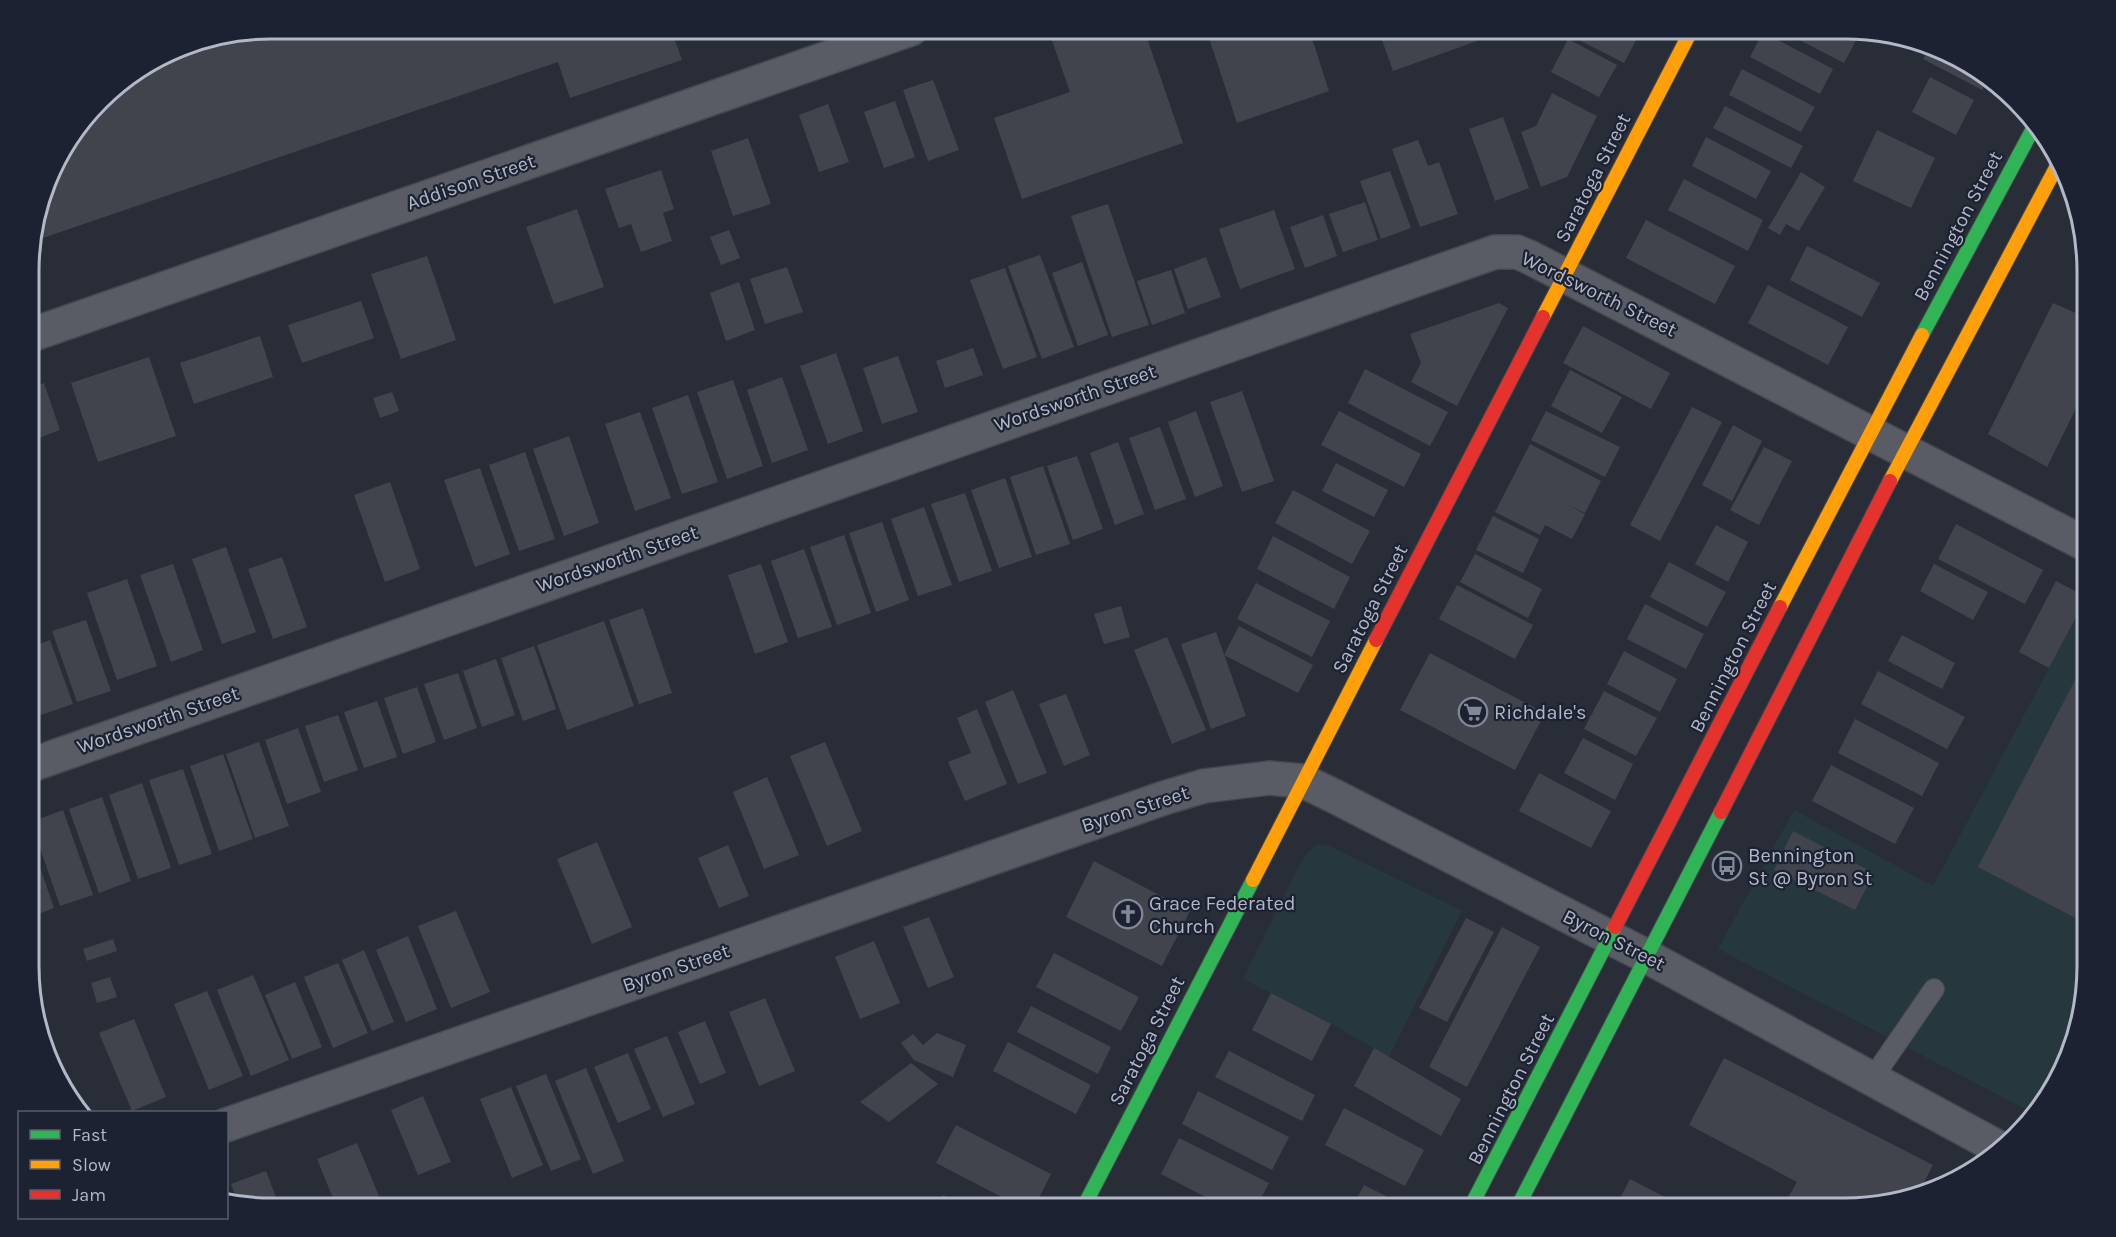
<svg xmlns="http://www.w3.org/2000/svg" width="2116" height="1237" font-family="Karla,sans-serif">
<style>
.green{fill:#26373d}
.building{fill:#41444d}
.lines{fill:none;stroke-linecap:round;stroke-linejoin:round}
.lane-casing{stroke:#454850;stroke-width:22}
.street-casing{stroke:#454850;stroke-width:36}
.fast-casing{stroke:#454850;stroke-width:16}
.slow-casing{stroke:#454850;stroke-width:16}
.jam-casing{stroke:#454850;stroke-width:16}
.lane{stroke:#595c65;stroke-width:20}
.street{stroke:#595c65;stroke-width:33}
.fast{stroke:#30b455;stroke-width:14}
.slow{stroke:#ff9f0a;stroke-width:14}
.jam{stroke:#e5322d;stroke-width:14}
.labels{text-anchor:middle;dominant-baseline:central;stroke-width:4.5;stroke-linejoin:round;paint-order:stroke}
.street-label{font-size:20px;fill:#b3b8c9;stroke:#1c2232}
.poi-label{font-size:20px;fill:#b3b8c9;stroke:#1c2232;text-anchor:start}
.rim{fill:none;stroke:#b3b8c9;stroke-width:3}
</style>
<rect width="100%" height="100%" fill="#292d37"/>
<g class="green">
<path d="M2087 597V982L2055 1088 2035 1114 1718 949 1794 810 1933 886Z"/>
<path d="M1319 844 1332 847 1462 911 1389 1057 1331 1024 1243 979 1300 864 1310 850Z"/>
</g>
<g class="building">
<path d="M271 28 671 29 682 60 570 98 558 62 31 242 54 163 111 89 178 47Z"/>
<path d="M1069 29H1144L1183 143 1022 199 994 118 1070 92 1050 35Z"/>
<path d="M1173 29H1199L1176 37Z"/>
<path d="M1206 29H1309L1329 91 1237 123Z"/>
<path d="M1378 29H1472L1477 41 1393 71Z"/>
<path d="M1580 29H1642L1624 63 1575 38Z"/>
<path d="M1778 29H1846L1860 33 1844 63Z"/>
<path d="M1763 32 1833 69 1820 94 1750 57Z"/>
<path d="M1568 39 1617 65 1599 97 1551 72Z"/>
<path d="M1930 46 1967 61 1987 80 1982 90 1923 59Z"/>
<path d="M1742 69 1815 107 1801 132 1729 95Z"/>
<path d="M1930 77 1974 100 1956 135 1912 112Z"/>
<path d="M933 80 959 150 928 161 903 90Z"/>
<path d="M1552 93 1597 116 1567 177 1541 187 1521 132 1536 126Z"/>
<path d="M895 101 915 157 884 168 864 112Z"/>
<path d="M828 104 849 162 819 172 799 115Z"/>
<path d="M1725 106 1803 146 1791 168 1713 128Z"/>
<path d="M1503 117 1529 188 1495 201 1469 129Z"/>
<path d="M1877 130 1935 158 1911 208 1853 181Z"/>
<path d="M1706 137 1771 171 1756 199 1692 166Z"/>
<path d="M748 138 771 204 733 216 711 151Z"/>
<path d="M1418 140 1428 166 1439 162 1458 214 1420 227 1392 149Z"/>
<path d="M661 170 674 209 663 213 672 241 641 252 631 224 619 228 605 189Z"/>
<path d="M1390 171 1411 228 1381 239 1360 181Z"/>
<path d="M1801 172 1825 187 1799 231 1786 224 1780 235 1768 228Z"/>
<path d="M1684 179 1763 220 1748 251 1668 210Z"/>
<path d="M1365 202 1378 240 1343 252 1329 214Z"/>
<path d="M1108 204 1149 325 1112 337 1071 216Z"/>
<path d="M577 209 604 287 554 304 526 227Z"/>
<path d="M1274 210 1295 269 1240 289 1219 229Z"/>
<path d="M1323 215 1337 256 1305 268 1290 227Z"/>
<path d="M1646 220 1735 266 1715 304 1626 258Z"/>
<path d="M729 230 740 258 721 265 710 237Z"/>
<path d="M1807 246 1880 283 1862 317 1790 280Z"/>
<path d="M1040 255 1074 347 1042 359 1008 266Z"/>
<path d="M427 256 456 340 401 359 371 274Z"/>
<path d="M1206 257 1221 297 1188 309 1174 269Z"/>
<path d="M1082 262 1108 335 1078 346 1052 273Z"/>
<path d="M787 267 803 312 765 324 750 279Z"/>
<path d="M1005 268 1037 357 1003 369 970 280Z"/>
<path d="M1171 270 1185 313 1152 325 1137 281Z"/>
<path d="M739 282 755 330 726 341 710 293Z"/>
<path d="M1768 285 1848 327 1828 365 1748 323Z"/>
<path d="M361 301 374 338 302 363 288 325Z"/>
<path d="M1499 303 1508 308 1457 406 1411 382 1421 363 1410 334Z"/>
<path d="M2053 303 2087 318V386L2047 467 1988 434Z"/>
<path d="M1583 326 1670 373 1651 409 1563 363Z"/>
<path d="M260 336 273 377 194 404 180 363Z"/>
<path d="M973 348 983 375 945 388 936 361Z"/>
<path d="M836 353 863 431 828 444 800 366Z"/>
<path d="M898 356 918 412 882 424 863 368Z"/>
<path d="M149 357 176 436 98 462 71 383Z"/>
<path d="M1365 369 1448 412 1430 446 1348 403Z"/>
<path d="M1570 370 1622 397 1602 433 1551 406Z"/>
<path d="M782 377 808 450 772 463 747 390Z"/>
<path d="M733 380 763 466 727 479 697 392Z"/>
<path d="M44 383 60 430 31 441V388Z"/>
<path d="M1242 391 1274 481 1242 492 1210 402Z"/>
<path d="M392 392 399 411 380 418 373 398Z"/>
<path d="M688 395 718 482 682 494 652 408Z"/>
<path d="M1692 407 1722 422 1660 541 1630 525Z"/>
<path d="M1196 411 1223 486 1195 497 1168 422Z"/>
<path d="M1339 411 1421 454 1404 487 1321 445Z"/>
<path d="M1546 411 1620 447 1605 477 1531 440Z"/>
<path d="M640 412 671 498 635 511 605 424Z"/>
<path d="M1733 425 1762 441 1732 501 1702 485Z"/>
<path d="M1160 427 1186 499 1155 510 1129 438Z"/>
<path d="M569 436 599 523 564 536 533 449Z"/>
<path d="M1118 442 1144 514 1115 525 1090 453Z"/>
<path d="M1530 444 1601 481 1585 513 1566 504 1585 514 1572 539 1545 525 1540 535 1495 512Z"/>
<path d="M1764 447 1792 461 1759 525 1730 510Z"/>
<path d="M525 452 555 539 519 551 489 465Z"/>
<path d="M1077 456 1103 529 1073 540 1047 466Z"/>
<path d="M1336 463 1388 490 1374 517 1322 491Z"/>
<path d="M1043 466 1070 544 1036 555 1010 477Z"/>
<path d="M480 468 510 554 475 567 444 480Z"/>
<path d="M1005 478 1032 557 999 568 971 490Z"/>
<path d="M390 482 420 569 385 582 354 495Z"/>
<path d="M1293 490 1370 531 1352 564 1275 523Z"/>
<path d="M965 493 992 571 959 582 931 504Z"/>
<path d="M924 507 952 585 918 596 891 519Z"/>
<path d="M1493 516 1539 539 1523 573 1476 550Z"/>
<path d="M882 522 909 600 876 612 849 533Z"/>
<path d="M1956 524 2043 570 2025 604 1938 559Z"/>
<path d="M1716 525 1748 542 1728 582 1695 564Z"/>
<path d="M844 535 871 613 837 625 810 547Z"/>
<path d="M1273 536 1350 577 1334 609 1257 569Z"/>
<path d="M226 547 256 632 222 644 192 559Z"/>
<path d="M804 549 832 627 798 638 771 561Z"/>
<path d="M1475 554 1542 589 1528 618 1460 582Z"/>
<path d="M282 557 307 627 273 639 248 569Z"/>
<path d="M1669 562 1726 592 1707 627 1650 597Z"/>
<path d="M173 564 203 650 171 662 140 575Z"/>
<path d="M761 564 788 642 755 654 728 575Z"/>
<path d="M1934 564 1988 592 1973 620 1920 591Z"/>
<path d="M127 579 157 666 117 680 87 593Z"/>
<path d="M2056 581 2087 597 2049 668 2019 652Z"/>
<path d="M1256 583 1330 621 1312 657 1237 619Z"/>
<path d="M1457 585 1533 625 1515 659 1439 619Z"/>
<path d="M1645 604 1704 634 1686 669 1627 639Z"/>
<path d="M1121 606 1130 637 1104 644 1094 614Z"/>
<path d="M643 608 672 693 639 704 609 620Z"/>
<path d="M86 620 111 691 77 702 52 631Z"/>
<path d="M604 621 634 706 567 730 537 645Z"/>
<path d="M1239 626 1313 665 1298 693 1224 655Z"/>
<path d="M1216 632 1246 716 1211 729 1181 644Z"/>
<path d="M1902 635 1955 663 1942 689 1888 661Z"/>
<path d="M1167 637 1206 730 1172 744 1134 650Z"/>
<path d="M50 640 73 704 41 715 31 686V647Z"/>
<path d="M534 646 556 709 523 721 501 658Z"/>
<path d="M1624 651 1677 679 1660 712 1607 684Z"/>
<path d="M1430 653 1545 713 1515 770 1400 710Z"/>
<path d="M2087 657V924L1978 867Z"/>
<path d="M496 659 515 715 482 727 463 671Z"/>
<path d="M1878 671 1965 717 1947 749 1861 704Z"/>
<path d="M458 673 477 728 444 740 424 684Z"/>
<path d="M417 687 436 742 403 754 384 698Z"/>
<path d="M1013 690 1047 773 1018 784 985 702Z"/>
<path d="M1604 691 1657 718 1636 756 1584 729Z"/>
<path d="M1066 694 1090 755 1064 766 1039 704Z"/>
<path d="M377 701 397 757 364 768 344 712Z"/>
<path d="M977 709 1007 784 965 801 948 762 971 753 957 718Z"/>
<path d="M338 715 358 770 324 782 305 726Z"/>
<path d="M1855 719 1939 763 1922 796 1838 753Z"/>
<path d="M298 728 321 792 287 804 265 740Z"/>
<path d="M1583 738 1633 764 1615 800 1564 773Z"/>
<path d="M259 742 289 826 255 838 226 754Z"/>
<path d="M825 742 862 831 827 846 790 756Z"/>
<path d="M223 754 253 839 219 851 190 766Z"/>
<path d="M1831 765 1914 808 1895 844 1812 801Z"/>
<path d="M183 769 212 854 179 865 149 780Z"/>
<path d="M1539 773 1611 811 1591 848 1519 811Z"/>
<path d="M767 777 799 855 764 869 733 792Z"/>
<path d="M142 783 171 868 138 879 109 795Z"/>
<path d="M102 797 131 881 99 893 69 809Z"/>
<path d="M63 810 93 895 60 906 31 822Z"/>
<path d="M1793 831 1874 873 1855 910 1774 870Z"/>
<path d="M31 841 54 908 31 917Z"/>
<path d="M597 842 632 927 592 944 557 859Z"/>
<path d="M728 845 749 896 719 908 698 858Z"/>
<path d="M1094 861 1190 911 1162 966 1066 917Z"/>
<path d="M456 911 490 992 451 1008 418 926Z"/>
<path d="M929 917 954 977 928 988 903 927Z"/>
<path d="M1466 918 1494 932 1447 1022 1419 1008Z"/>
<path d="M1502 927 1540 947 1467 1087 1429 1067Z"/>
<path d="M408 936 437 1009 406 1022 376 950Z"/>
<path d="M113 939 117 951 87 961 83 949Z"/>
<path d="M874 941 900 1003 860 1019 835 957Z"/>
<path d="M364 950 394 1022 372 1031 342 960Z"/>
<path d="M1054 953 1139 997 1121 1031 1036 987Z"/>
<path d="M338 963 368 1033 333 1048 304 977Z"/>
<path d="M253 975 289 1060 251 1076 217 990Z"/>
<path d="M110 977 117 997 97 1003 91 983Z"/>
<path d="M295 982 322 1047 292 1059 265 995Z"/>
<path d="M207 991 243 1076 209 1090 174 1004Z"/>
<path d="M1271 993 1331 1024 1312 1061 1252 1030Z"/>
<path d="M765 998 795 1071 759 1086 729 1012Z"/>
<path d="M1031 1006 1111 1047 1098 1074 1017 1032Z"/>
<path d="M134 1019 166 1097 132 1111 99 1033Z"/>
<path d="M705 1021 726 1073 700 1084 678 1032Z"/>
<path d="M937 1033 966 1045 953 1077 914 1060 901 1043 913 1034 923 1045Z"/>
<path d="M667 1036 695 1104 663 1117 634 1049Z"/>
<path d="M1008 1042 1091 1085 1076 1114 993 1071Z"/>
<path d="M1374 1048 1461 1099 1441 1136 1354 1086Z"/>
<path d="M1229 1051 1315 1095 1302 1121 1215 1077Z"/>
<path d="M628 1053 651 1109 618 1123 594 1067Z"/>
<path d="M54 1055 75 1106 69 1101 52 1056Z"/>
<path d="M1724 1058 1933 1165 1920 1190 1861 1208H1782L1797 1182 1689 1125Z"/>
<path d="M911 1063 938 1084 889 1122 860 1102Z"/>
<path d="M586 1068 624 1161 593 1174 555 1081Z"/>
<path d="M546 1074 581 1159 551 1171 516 1086Z"/>
<path d="M511 1087 543 1165 512 1178 480 1099Z"/>
<path d="M1198 1091 1289 1137 1272 1170 1182 1124Z"/>
<path d="M423 1096 451 1162 418 1175 391 1110Z"/>
<path d="M1344 1108 1424 1150 1405 1186 1325 1145Z"/>
<path d="M956 1125 1051 1174 1034 1208H1023L936 1163Z"/>
<path d="M1179 1138 1269 1183 1256 1208H1227L1161 1174Z"/>
<path d="M357 1143 384 1208H337L317 1159Z"/>
<path d="M266 1171 280 1208 239 1204 231 1184Z"/>
<path d="M1630 1179 1686 1208H1615Z"/>
<path d="M1364 1185 1400 1203 1398 1208H1352Z"/>
<path d="M943 1195 968 1208H936Z"/>
</g>
<g class="lines">
<g class="lane-casing">
<path id="lane" d="M1872 1079 1934 989"/>
</g>
<g class="street-casing">
<g id="street">
<path d="M31 335 911 29"/>
<path d="M31 765 1495 252H1517L1529 257 2087 545"/>
<path d="M226 1125 1164 798 1204 786 1269 778 1303 781 1334 796 1648 957 2001 1149"/>
</g>
</g>
<g class="fast-casing">
<g id="fast">
<path d="M1922 335 2035 125"/>
<path d="M1083 1208 1253 880"/>
<path d="M1470 1208 1615 927"/>
<path d="M1517 1208 1721 812"/>
</g>
</g>
<g class="slow-casing">
<g id="slow">
<path d="M1543 317 1692 29"/>
<path d="M1890 481 2059 162"/>
<path d="M1780 607 1922 335"/>
<path d="M1253 880 1376 640"/>
</g>
</g>
<g class="jam-casing">
<g id="jam">
<path d="M1376 640 1543 317"/>
<path d="M1721 812 1890 481"/>
<path d="M1615 927 1780 607"/>
</g>
</g>
<use href="#lane" class="lane"/>
<use href="#street" class="street"/>
<use href="#fast" class="fast"/>
<use href="#slow" class="slow"/>
<use href="#jam" class="jam"/>
</g>
<defs>
<g id="supermarket-ring" transform="scale(1.5)"><circle r="9.5" fill="#1c2232" stroke="#838796" stroke-width="1.5"/><path d="M-6-5.5h2.5l.6 2H6L4.5 2H-2.5L-4.4-4H-6ZM-1.5 3.2a1.3 1.3 0 1 0 .1 0ZM3 3.2a1.3 1.3 0 1 0 .1 0Z" fill="#838796"/></g>
<g id="bus-ring" transform="scale(1.5)"><circle r="9.5" fill="#1c2232" stroke="#838796" stroke-width="1.5"/><path d="M-5-6H5V4H4V6H2V4H-2V6H-4V4H-5ZM-3.5-4V0h7V-4ZM-3.5 1.2v1.5H-2V1.2ZM2 1.2v1.5H3.5V1.2Z" fill="#838796"/></g>
<g id="church-ring" transform="scale(1.5)"><circle r="9.5" fill="#1c2232" stroke="#838796" stroke-width="1.5"/><path d="M-1.2-6h2.4v3.5h3.3v2.4h-3.3V6h-2.4V-.1h-3.3v-2.4h3.3Z" fill="#838796"/></g>
</defs>
<g fill-rule="evenodd">
<use href="#supermarket-ring" x="1473" y="712"/>
<use href="#bus-ring" x="1727" y="866"/>
<use href="#church-ring" x="1128" y="914"/>
</g>
<g class="labels">
<g class="street-label">
<text transform="translate(1593 178) rotate(-63)">Saratoga Street</text>
<text transform="translate(471 182) rotate(-19)">Addison Street</text>
<text transform="translate(1958 226) rotate(-62)">Bennington Street</text>
<text transform="translate(1599 294) rotate(26)">Wordsworth Street</text>
<text transform="translate(1075 398) rotate(-19)">Wordsworth Street</text>
<text transform="translate(617 559) rotate(-19)">Wordsworth Street</text>
<text transform="translate(1370 609) rotate(-63)">Saratoga Street</text>
<text transform="translate(1733 657) rotate(-63)">Bennington Street</text>
<text transform="translate(158 720) rotate(-19)">Wordsworth Street</text>
<text transform="translate(1135 809) rotate(-18)">Byron Street</text>
<text transform="translate(1614 940) rotate(27)">Byron Street</text>
<text transform="translate(676 968) rotate(-19)">Byron Street</text>
<text transform="translate(1147 1041) rotate(-63)">Saratoga Street</text>
<text transform="translate(1511 1089) rotate(-63)">Bennington Street</text>
</g>
<g class="poi-label">
<text x="1494" y="712">Richdale's</text>
<text x="1748" y="855">Bennington<tspan x="1748" dy="23">St @ Byron St</tspan></text>
<text x="1149" y="903">Grace Federated<tspan x="1149" dy="23">Church</tspan></text>
</g>
</g>
<path d="M0 0H2116V1237H0ZM271 39H1845A232 232 0 0 1 2077 271V966A232 232 0 0 1 1845 1198H271A232 232 0 0 1 39 966V271A232 232 0 0 1 271 39Z" fill="#1c2232" fill-rule="evenodd"/>
<path class="rim" d="M271 39H1845A232 232 0 0 1 2077 271V966A232 232 0 0 1 1845 1198H271A232 232 0 0 1 39 966V271A232 232 0 0 1 271 39Z"/>
<rect x="18" y="1111" width="210" height="108" fill="#1c2232" stroke="#585e6e" stroke-width="1.5"/>
<rect x="30" y="1130" width="30" height="9" fill="#30b455" stroke="#585e6e" stroke-width="1.5"/>
<text x="72" y="1141" font-size="18" fill="#b3b8c9">Fast</text>
<rect x="30" y="1160" width="30" height="9" fill="#ff9f0a" stroke="#585e6e" stroke-width="1.5"/>
<text x="72" y="1171" font-size="18" fill="#b3b8c9">Slow</text>
<rect x="30" y="1190" width="30" height="9" fill="#e5322d" stroke="#585e6e" stroke-width="1.5"/>
<text x="72" y="1201" font-size="18" fill="#b3b8c9">Jam</text>
</svg>
